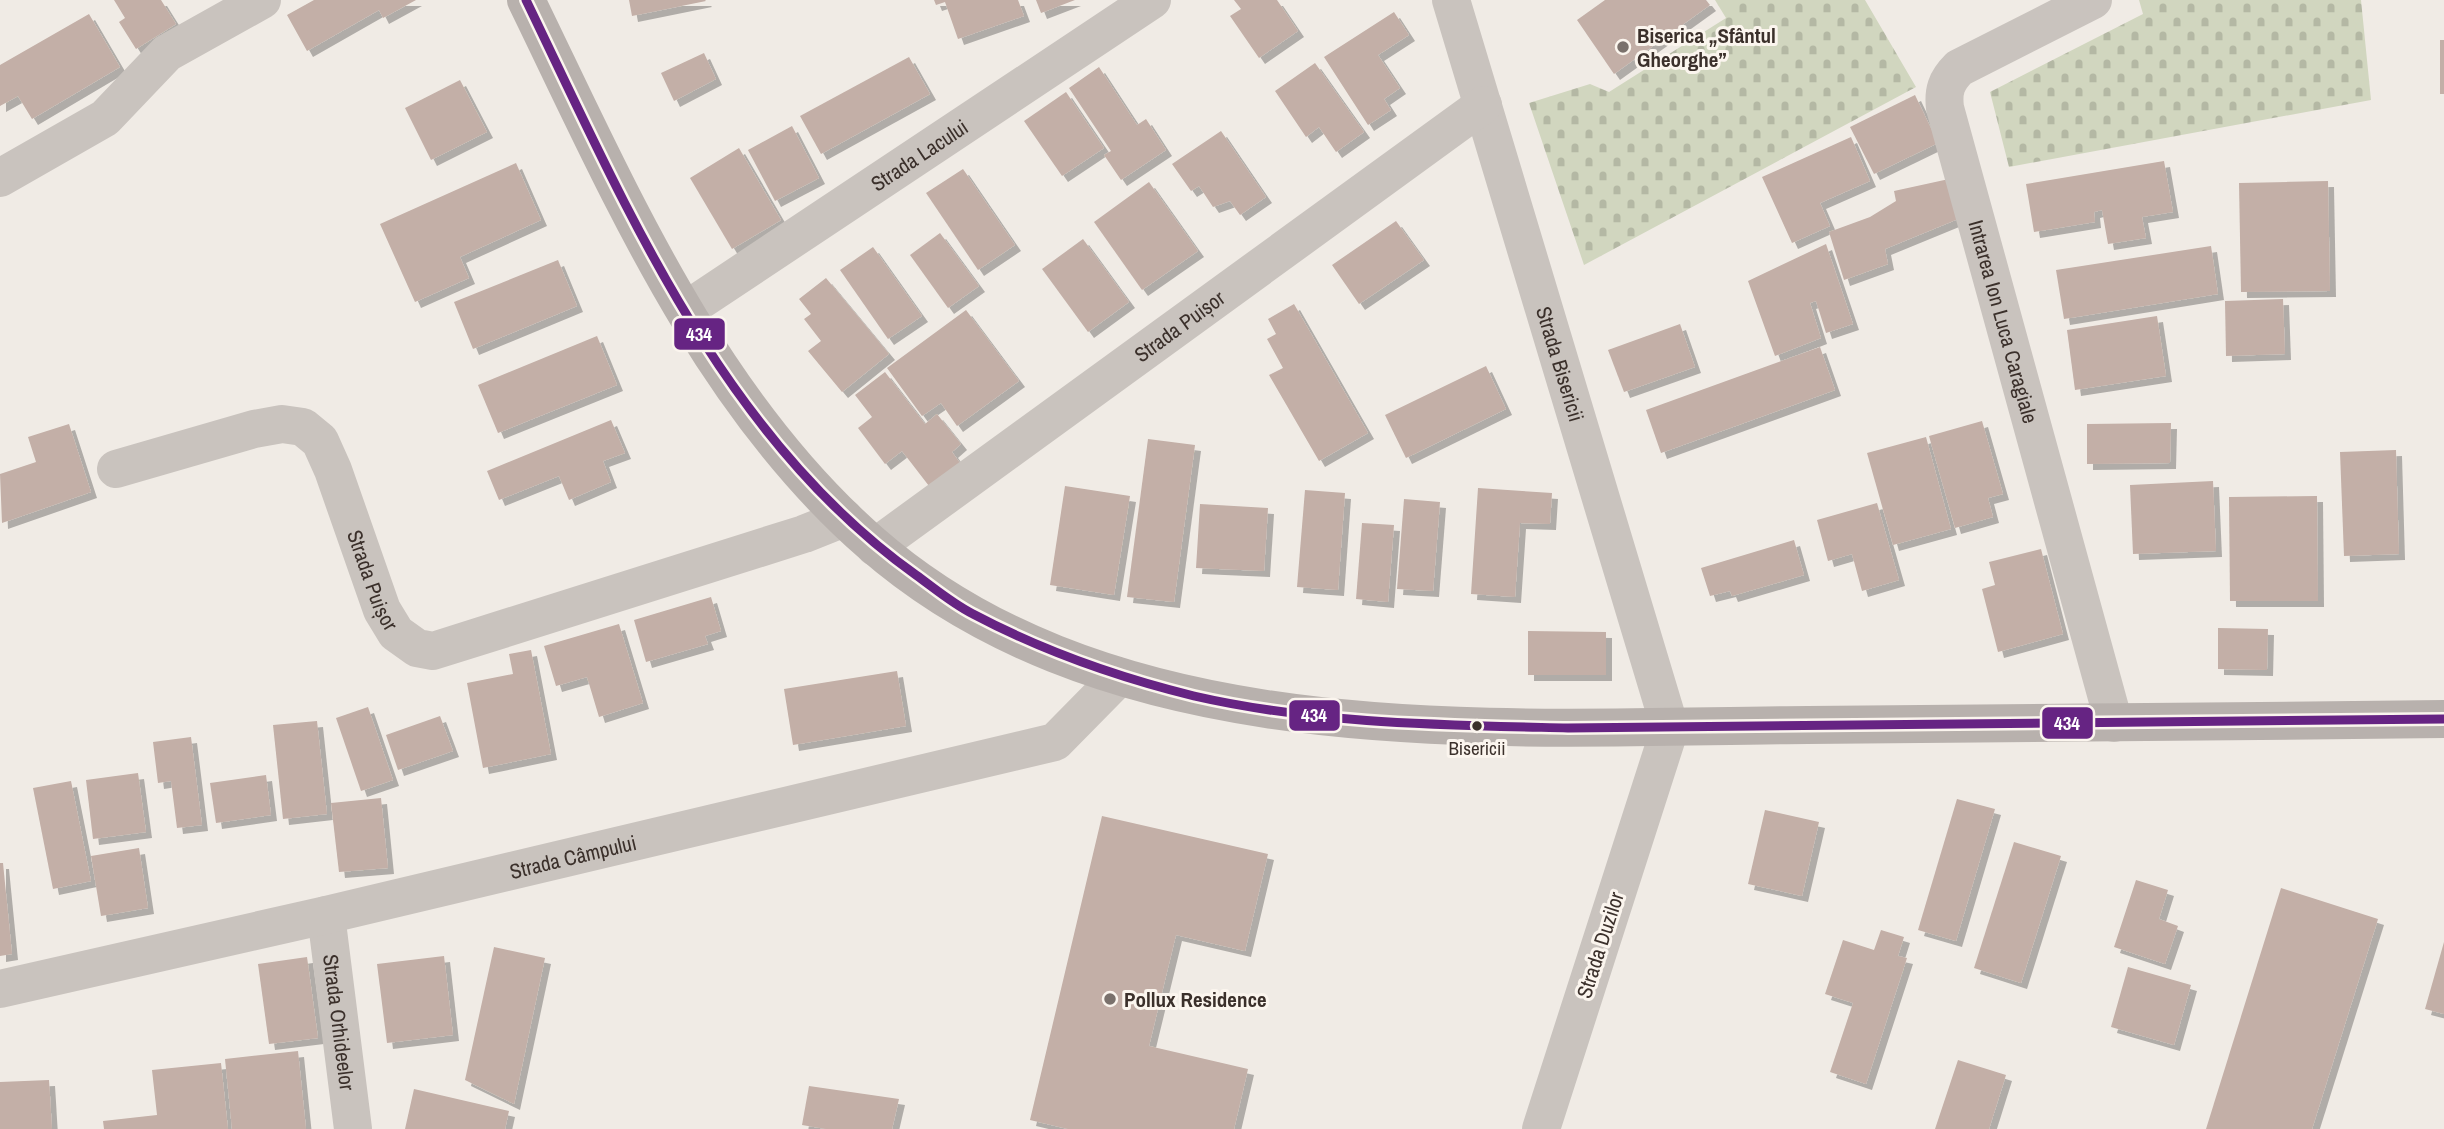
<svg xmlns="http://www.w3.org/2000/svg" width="2444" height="1129" font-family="'Archivo Narrow',sans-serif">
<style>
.cemetery{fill:url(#cemetery-stones)}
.building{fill:#c3afa7;filter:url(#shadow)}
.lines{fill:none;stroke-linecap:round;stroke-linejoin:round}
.minor{stroke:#c9c3be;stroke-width:38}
.major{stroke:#b8b1ad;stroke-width:38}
.bus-1-casing{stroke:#fbf5ee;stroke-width:14}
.bus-1{stroke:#662483;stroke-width:9}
.poi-dot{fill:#7a716c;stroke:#fbf5ee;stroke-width:2.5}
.bus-dot{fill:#3b302b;stroke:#fbf5ee;stroke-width:2.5}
.labels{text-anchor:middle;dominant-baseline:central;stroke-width:6;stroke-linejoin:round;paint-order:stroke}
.bus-label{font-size:19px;fill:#3b302b;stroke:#fbf5ee}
.poi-label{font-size:21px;font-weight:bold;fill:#3b302b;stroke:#fbf5ee;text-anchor:start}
.street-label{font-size:21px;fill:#3b302b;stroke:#fbf5ee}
.line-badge{stroke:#fbf5ee;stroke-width:2.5}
.badge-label{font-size:19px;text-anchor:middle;font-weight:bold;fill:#fff}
</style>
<defs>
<pattern id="cemetery-stones" width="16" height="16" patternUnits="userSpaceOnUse" patternTransform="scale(1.75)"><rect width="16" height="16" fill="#d1d6bf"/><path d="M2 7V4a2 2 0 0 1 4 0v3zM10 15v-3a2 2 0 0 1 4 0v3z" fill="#b4b8a4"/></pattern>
<filter id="shadow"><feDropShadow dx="6" dy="6" stdDeviation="0" flood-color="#0004"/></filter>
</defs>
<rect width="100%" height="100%" fill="#f0ebe5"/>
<g class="cemetery">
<path d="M1715 0H1865L1916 87 1584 265 1529 103 1590 84 1609 92 1726 18Z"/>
<path d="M2139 0H2361L2371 100 2009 167 1990 92 2143 14Z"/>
</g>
<g class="building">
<path d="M114 0H161L176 24 136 49 119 22 125 18Z"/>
<path d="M314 0H416L383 18 379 10 307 51 287 15Z"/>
<path d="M629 0H705L706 1 632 16Z"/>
<path d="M934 0H1018L1024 16 958 39 945 2 936 5Z"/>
<path d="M1036 0H1075L1041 13Z"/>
<path d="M1234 0H1277L1298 31 1259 58 1230 16 1241 9Z"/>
<path d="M1605 0H1706L1710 5 1614 74 1577 20Z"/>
<path d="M1394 12 1409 35 1378 55 1400 88 1384 99 1391 110 1368 125 1324 57Z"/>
<path d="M89 14 120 67 32 119 18 96 0 106V65Z"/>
<rect x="2440" y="40" width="4" height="54"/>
<path d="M704 53 716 79 674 101 661 73Z"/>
<path d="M909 57 930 94 821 154 800 116Z"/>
<path d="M1315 63 1364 132 1336 152 1319 127 1306 137 1275 91Z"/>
<path d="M1099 67 1137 125 1146 119 1166 150 1121 180 1104 155 1111 151 1069 88Z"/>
<path d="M460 80 487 132 431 160 405 108Z"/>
<path d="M1066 92 1104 148 1062 176 1024 121Z"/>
<path d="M1915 95 1938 143 1874 174 1850 127Z"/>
<path d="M792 126 819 178 775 201 748 150Z"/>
<path d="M1221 131 1266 197 1240 215 1230 201 1213 207 1199 186 1191 191 1172 164Z"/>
<path d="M1851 137 1870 181 1820 203 1830 226 1792 243 1762 177Z"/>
<path d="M739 148 781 220 732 249 690 178Z"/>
<path d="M2164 161 2173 212 2142 217 2146 238 2108 244 2102 210 2094 212 2095 222 2034 232 2026 184Z"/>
<path d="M516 163 541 220 460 257 469 278 415 302 380 224Z"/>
<path d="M963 169 1015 245 978 270 926 193Z"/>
<path d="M1949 179 1958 219 1885 249 1888 264 1844 280 1829 232 1870 217 1896 201 1894 191Z"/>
<path d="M2328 181 2330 291 2241 292 2239 183Z"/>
<path d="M1149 182 1198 251 1142 290 1094 222Z"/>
<path d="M1396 221 1424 260 1359 304 1332 265Z"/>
<path d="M940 233 979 286 948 308 910 255Z"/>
<path d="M1083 239 1129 302 1088 332 1042 269Z"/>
<path d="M1826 244 1853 324 1826 333 1816 301 1810 303 1821 338 1775 356 1748 281Z"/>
<path d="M2211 246 2218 294 2064 319 2056 270Z"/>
<path d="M873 247 922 316 888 339 840 270Z"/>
<path d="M558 260 577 306 473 349 454 302Z"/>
<path d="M826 278 889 354 842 392 808 351 821 341 804 319 811 314 799 299Z"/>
<path d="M2283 299 2285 354 2226 356 2225 301Z"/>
<path d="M1294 304 1368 433 1319 461 1269 375 1283 368 1267 339 1276 334 1268 319Z"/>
<path d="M966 310 1019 381 957 426 941 403 922 416 887 368Z"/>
<path d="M2157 316 2166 376 2075 390 2067 330Z"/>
<path d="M1680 324 1695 367 1624 392 1608 350Z"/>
<path d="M597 336 617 385 498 433 478 385Z"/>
<path d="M1820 347 1835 390 1661 453 1646 410Z"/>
<path d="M1486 366 1506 409 1406 458 1385 415Z"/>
<path d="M885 372 925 424 937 414 961 444 952 452 960 463 929 486 902 451 885 464 858 428 872 417 855 395Z"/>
<path d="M611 420 625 453 603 461 611 482 569 500 559 476 499 500 487 471Z"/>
<path d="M1982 421 2003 494 1988 498 1993 517 1955 528 1929 436Z"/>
<path d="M2171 423 2170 463 2087 464V424Z"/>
<path d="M69 424 91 492 2 523 0 474 36 462 28 437Z"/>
<path d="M1926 437 1951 529 1893 545 1867 453Z"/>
<path d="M1148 439 1195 445 1174 602 1127 597Z"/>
<path d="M2396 450 2399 554 2344 556 2340 452Z"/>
<path d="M2213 481 2216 551 2133 554 2130 485Z"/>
<path d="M1065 486 1130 496 1114 595 1050 585Z"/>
<path d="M1478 488 1552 493 1550 524 1520 523 1515 597 1471 594Z"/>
<path d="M1305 490 1345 493 1338 590 1297 587Z"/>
<path d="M2317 496 2318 601H2230L2229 497Z"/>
<path d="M1404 499 1440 502 1433 591 1397 589Z"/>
<path d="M1877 503 1899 580 1862 591 1852 554 1828 561 1817 520Z"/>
<path d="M1200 504 1268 508 1264 571 1196 568Z"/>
<path d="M1362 523 1394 525 1388 602 1356 599Z"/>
<path d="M1794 540 1804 575 1732 596 1730 591 1710 596 1701 568Z"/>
<path d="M2041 549 2063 634 1998 652 1982 589 1995 585 1989 562Z"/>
<path d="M711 597 721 631 705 636 708 644 646 662 634 620Z"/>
<path d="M619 624 643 703 599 717 587 677 556 686 544 646Z"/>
<path d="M2218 628 2268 629 2267 670 2218 669Z"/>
<path d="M1528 631 1606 632V675H1528Z"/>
<path d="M531 650 551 754 483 768 467 683 513 674 509 654Z"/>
<path d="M897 671 906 726 793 745 784 689Z"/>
<path d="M368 707 393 780 361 791 336 718Z"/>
<path d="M440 716 453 751 398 770 386 735Z"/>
<path d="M317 721 327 814 283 819 273 725Z"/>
<path d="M191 737 202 825 177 828 171 781 158 783 153 742Z"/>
<path d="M138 773 146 832 93 839 86 780Z"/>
<path d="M266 775 271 815 216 823 210 783Z"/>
<path d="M71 781 91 881 53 889 33 788Z"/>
<path d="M381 798 388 868 339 872 331 803Z"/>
<path d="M1957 799 1995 809 1956 941 1918 930Z"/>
<path d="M1765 810 1819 822 1802 896 1748 884Z"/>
<path d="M1102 816 1268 854 1245 951 1176 935 1149 1046 1248 1069 1234 1129H1068L1030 1120Z"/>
<path d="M2014 842 2061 856 2021 983 1974 968Z"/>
<path d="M139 848 148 908 101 916 91 856Z"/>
<path d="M0 863H3L12 954 0 956Z"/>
<path d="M2136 880 2168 890 2159 919 2178 926 2165 964 2114 947Z"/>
<path d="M2281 888 2378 919 2312 1129H2206Z"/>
<path d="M1881 930 1904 937 1898 956 1907 958 1866 1084 1830 1072 1853 1003 1825 994 1843 940 1874 950Z"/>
<path d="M2444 942V1014L2425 1009Z"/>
<path d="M494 947 545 958 514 1104 465 1080Z"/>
<path d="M444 956 453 1035 387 1043 377 964Z"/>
<path d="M307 957 318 1038 269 1044 258 964Z"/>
<path d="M2128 967 2191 985 2174 1045 2111 1027Z"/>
<path d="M298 1051 306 1129H232L225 1059Z"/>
<path d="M1958 1060 2006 1075 1989 1129H1935Z"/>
<path d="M221 1063 228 1129H104L103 1121 157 1115 152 1070Z"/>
<path d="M49 1080 52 1129H0V1082Z"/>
<path d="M809 1086 899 1099 892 1129H826L802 1125Z"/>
<path d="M414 1089 509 1111 505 1129H405Z"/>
</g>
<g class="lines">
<g class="minor">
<path id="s1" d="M1451 0 1670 728 1541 1129"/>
<path id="s2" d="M2093 0 1959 68C1946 81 1943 91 1945 108L2114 723"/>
<path d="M0 178 105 118 167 53 262 0"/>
<path id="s3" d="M686 310 1152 0"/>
<path id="s4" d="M116 469 254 429 282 424 303 427 320 441 333 470 382 610 396 633 417 648 433 651 804 534 844 518"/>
<path id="s5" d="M875 547 1483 105"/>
<path id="s6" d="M326 915 353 1129"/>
<path id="s7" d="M0 989 326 915 1055 742 1119 677"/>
</g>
<path class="major" d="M526 0C619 191 708 401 871 543 1118 759 1503 727 1808 725 2020 724 2232 721 2444 719"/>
<g class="bus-1-casing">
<path id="bus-1" d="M526 0C626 207 722 437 916 575 934 588 953 604 973 614 1043 651 1117 677 1194 696 1316 724 1444 725 1568 728L2444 719"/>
</g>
<use href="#bus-1" class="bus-1"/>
</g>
<g class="poi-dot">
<circle cx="1623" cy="47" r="7"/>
<circle cx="1110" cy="999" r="7"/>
</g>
<circle class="bus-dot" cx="1477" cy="726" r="6"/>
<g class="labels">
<g class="bus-label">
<text x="1477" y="748">Bisericii</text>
</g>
<g class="poi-label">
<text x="1637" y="35">Biserica „Sfântul<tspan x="1637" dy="24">Gheorghe”</tspan></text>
<text x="1124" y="999">Pollux Residence</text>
</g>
<g class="street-label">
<text stroke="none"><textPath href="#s3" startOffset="280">Strada Lacului</textPath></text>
<text stroke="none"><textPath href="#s2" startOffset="416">Intrarea Ion Luca Caragiale</textPath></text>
<text stroke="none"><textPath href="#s5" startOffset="376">Strada Puișor</textPath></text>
<text stroke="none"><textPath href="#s1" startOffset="380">Strada Bisericii</textPath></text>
<text stroke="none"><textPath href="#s4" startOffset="364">Strada Puișor</textPath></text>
<text stroke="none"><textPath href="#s7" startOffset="588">Strada Câmpului</textPath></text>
<text transform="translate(1600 945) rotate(-72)">Strada Duzilor</text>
<text stroke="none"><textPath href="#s6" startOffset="108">Strada Orhideelor</textPath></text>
</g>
</g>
<g class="line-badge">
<rect x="673" y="317" width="53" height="34" rx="7" fill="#662483"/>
<rect x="1288" y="699" width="53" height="33" rx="7" fill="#662483"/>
<rect x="2041" y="706" width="53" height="34" rx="7" fill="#662483"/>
</g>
<g class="badge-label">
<text x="699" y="341">434</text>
<text x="1314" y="722">434</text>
<text x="2067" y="730">434</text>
</g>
</svg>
